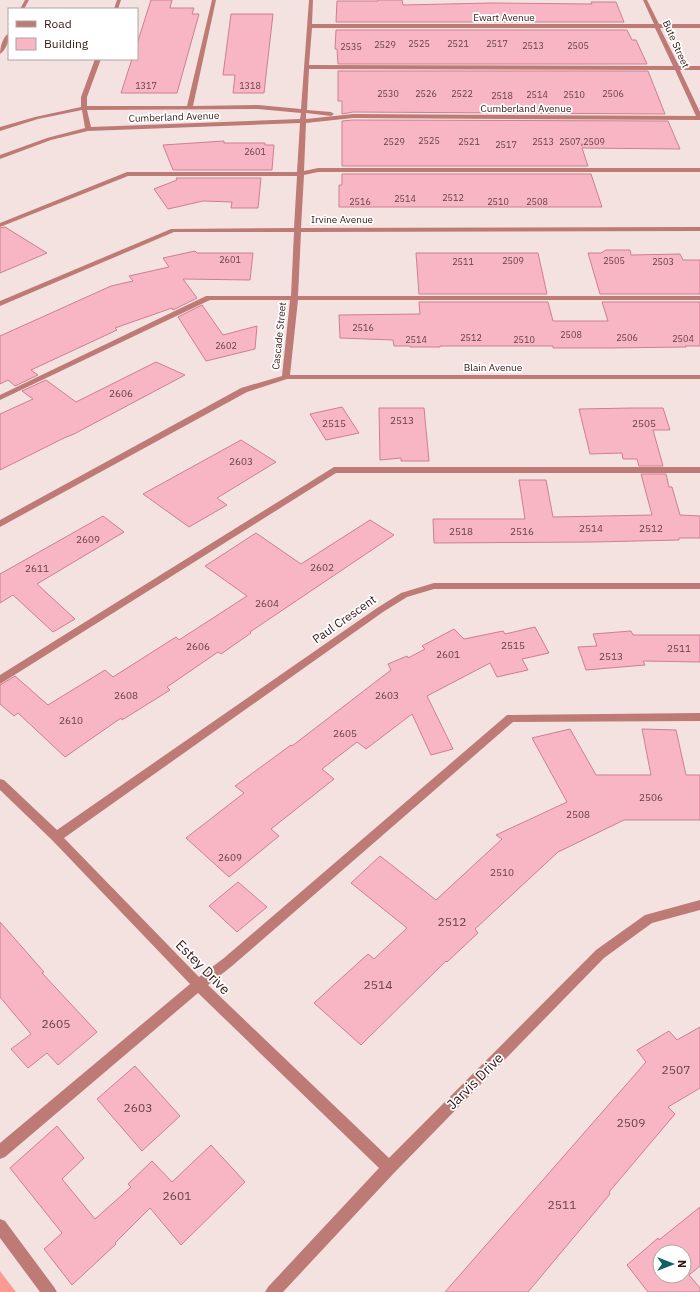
<svg xmlns="http://www.w3.org/2000/svg" width="700" height="1292" font-family="'IBM Plex Sans',sans-serif">
<style>
.green{fill:#fc9b94}
.building{fill:#f8b6c5;stroke:#cd7f92;fill-rule:evenodd}
.lines{fill:none;stroke-linecap:round;stroke-linejoin:round}
.minor{fill:#be7b76;fill-rule:evenodd}
.labels{text-anchor:middle;dominant-baseline:central;stroke-width:3.5;stroke-linejoin:round;paint-order:stroke}
.far-number-label{font-size:9px;fill:#663f42}
.far-street-label{font-size:10px;fill:#361716;stroke:#fff}
.number-label{font-size:10px;fill:#663f42}
.street-label{font-size:12px;fill:#361716;stroke:#fff}
.near-number-label{font-size:12px;fill:#663f42}
.near-street-label{font-size:14px;fill:#361716;stroke:#fff}
</style>
<rect width="100%" height="100%" fill="#f4e2e1"/>
<path class="green" d="M0 1271 16 1292H0Z"/>
<g class="building">
<path d="M151 0H172L170 8H194L192 14H199L177 93H121L132 59H137V44Z"/>
<path d="M378 0H402L403 5 491 3 592 4 591 2H616L624 22H336L337 1H378Z"/>
<path d="M231 14H273L264 93H233L235 75H223Z"/>
<path d="M336 30H627L632 40H636L647 64H338L337 49H335Z"/>
<path d="M338 71H648L665 114 353 112 342 114V101H338Z"/>
<path d="M353 120 668 121 680 149 582 148 588 166H342V121Z"/>
<path d="M224 141V143H265V145H274L272 170H173L163 145Z"/>
<path d="M342 174H591L602 207H339V185H342Z"/>
<path d="M176 178H261L258 208H231L232 202 203 201 168 209 154 189 177 180Z"/>
<path d="M5 227 47 253 0 273V228Z"/>
<path d="M606 250H630L631 255 680 254 683 260H700V294H600L588 253H601Z"/>
<path d="M195 251 197 253H253L250 280 183 279 197 298 173 310 172 308 115 328 117 330 31 370 38 375 15 386 8 380 0 384V336L111 286 133 281 129 276 169 267 163 258Z"/>
<path d="M416 253H538L547 294H419Z"/>
<path d="M419 302H548L553 321H608L602 302H700V346H685L686 347 608 348H553V346H440V347H410V346H394L393 340 340 338 339 315 420 314Z"/>
<path d="M202 305 223 335 257 326 255 349 206 361 178 317Z"/>
<path d="M156 362 185 375 74 434 64 438 0 470V414L33 399 22 391 46 380 76 402Z"/>
<path d="M342 407 359 433 326 440 310 414Z"/>
<path d="M379 408H424L429 461H401V458L380 460Z"/>
<path d="M633 408H663L670 430H653L663 466H639L637 459H623L622 453 590 454 579 409Z"/>
<path d="M241 440 276 462 217 498 227 505 189 527 143 494Z"/>
<path d="M641 474H666L669 487H672L680 515 700 516V538H679V540L594 542 434 543 433 519H525L519 480H546L553 517 652 515Z"/>
<path d="M103 516 124 532 37 584 75 619 53 632 13 595 0 603V574Z"/>
<path d="M370 520 394 535 250 632 251 633 221 654 218 652 167 687 170 690 122 720 121 718 65 757 18 713 14 716 0 704V685L15 676 48 705 105 670 113 677 176 637 179 640 247 596 205 566 256 533 301 564Z"/>
<path d="M535 627 549 653 522 659 528 670 497 677 490 663 427 696 453 749 431 755 412 714 366 749 357 742 322 769 334 779 271 829 279 836 229 877 186 838 244 793 235 786 291 745 292 746 391 670 388 664 407 656 408 658 425 649 422 646 454 629 464 639 503 631 505 634Z"/>
<path d="M631 631 633 635H700V662L643 661 645 665 586 670 578 647 597 646 593 634Z"/>
<path d="M570 729 596 775H651L642 729 676 730 686 775H700V820H624L558 852 475 929 478 933 447 962 446 961 361 1045 314 1003 368 954 374 959 407 928 351 883 380 856 436 900 502 839 496 835 567 802 532 738Z"/>
<path d="M238 882 267 907 237 932 209 906Z"/>
<path d="M0 922 44 972 42 973 97 1032 58 1065 47 1053 28 1068 11 1049 31 1034 0 997Z"/>
<path d="M700 1027V1088L668 1107 675 1114 609 1192 610 1194 528 1292H445L646 1062 637 1050 669 1031 677 1040Z"/>
<path d="M135 1066 180 1116 142 1151 97 1099Z"/>
<path d="M57 1126 84 1158 62 1179 95 1219 131 1187 128 1184 152 1161 172 1182 211 1145 245 1182 181 1245 150 1208 115 1243 116 1244 72 1285 44 1249 62 1233 10 1168Z"/>
<path d="M700 1207V1266L689 1275 700 1288V1292H648L627 1265 658 1238 659 1240ZM660 1252H684V1276H660Z"/>
</g>
<g class="lines">
<g class="minor">
<path d="M25 0H29L24 9H20Z"/>
<path d="M117 0H121L118 9H114Z"/>
<path d="M212 0H216L193 106 258 105 301 109 309 0H313L312 24H654L643 0H647L659 24H700V28H660L679 66H700V70H680L700 112V120L353 118 306 123 304 171 318 168H700V172H318L304 175 301 228 700 227V231L301 232 298 296H700V300H298L290 375H700V379H287L247 392 0 527V520L241 388 282 376 290 300H210L0 400V395L206 296H291L294 232H174L0 306V301L171 229 294 228 297 176H128L0 227V223L127 172H297L300 123 88 131 51 140 0 159V155L47 138 85 128 82 110 38 119 0 131V127L35 117 81 107V97L95 59H101L87 97V106H187ZM312 28H655L673 66 309 65ZM309 69 675 70 696 116 353 114 306 119V113L331 116 334 114 331 112 307 110ZM258 109 301 113 300 119 91 127 87 110Z"/>
<path d="M9 33C9 41 6 50 0 54 0 46 3 37 9 33Z"/>
<path d="M334 467H700V473H336L0 684V675Z"/>
<path d="M434 583H700V589H434L407 597 383 612 64 838 199 977 224 958 507 715 700 713V721L513 722 232 966 208 985 389 1158 596 950 645 915 700 900V910L652 923 604 958 394 1173 283 1292H265L268 1287 379 1168 198 993 5 1157 0 1159V1143L190 984 52 840 0 790V779L4 780 57 830 377 608 401 593Z"/>
<path d="M0 1219 5 1221 54 1287 57 1292H40L0 1238Z"/>
</g>
</g>
<g class="labels">
<g class="far-number-label">
<text x="419" y="43">2525</text>
<text x="458" y="43">2521</text>
<text x="497" y="43">2517</text>
<text x="385" y="44">2529</text>
<text x="533" y="45">2513</text>
<text x="578" y="45">2505</text>
<text x="351" y="46">2535</text>
<text x="146" y="85">1317</text>
<text x="250" y="85">1318</text>
<text x="388" y="93">2530</text>
<text x="426" y="93">2526</text>
<text x="462" y="93">2522</text>
<text x="613" y="93">2506</text>
<text x="537" y="94">2514</text>
<text x="574" y="94">2510</text>
<text x="502" y="95">2518</text>
<text x="429" y="140">2525</text>
<text x="394" y="141">2529</text>
<text x="469" y="141">2521</text>
<text x="543" y="141">2513</text>
<text x="582" y="141">2507,2509</text>
<text x="506" y="144">2517</text>
<text x="255" y="151">2601</text>
<text x="453" y="197">2512</text>
<text x="405" y="198">2514</text>
<text x="360" y="201">2516</text>
<text x="498" y="201">2510</text>
<text x="537" y="201">2508</text>
<text x="230" y="259">2601</text>
<text x="513" y="260">2509</text>
<text x="614" y="260">2505</text>
<text x="463" y="261">2511</text>
<text x="663" y="261">2503</text>
<text x="363" y="327">2516</text>
<text x="571" y="334">2508</text>
<text x="471" y="337">2512</text>
<text x="627" y="337">2506</text>
<text x="683" y="338">2504</text>
<text x="416" y="339">2514</text>
<text x="524" y="339">2510</text>
<text x="226" y="345">2602</text>
</g>
<g class="far-street-label">
<text x="504" y="17">Ewart Avenue</text>
<text transform="translate(676 44) rotate(66)">Bute Street</text>
<text x="526" y="108">Cumberland Avenue</text>
<text transform="translate(174 117) rotate(-2)">Cumberland Avenue</text>
<text x="342" y="219">Irvine Avenue</text>
<text transform="translate(279 336) rotate(-84)">Cascade Street</text>
<text x="493" y="367">Blain Avenue</text>
</g>
<g class="number-label">
<text x="121" y="393">2606</text>
<text x="402" y="420">2513</text>
<text x="334" y="423">2515</text>
<text x="644" y="423">2505</text>
<text x="241" y="461">2603</text>
<text x="591" y="528">2514</text>
<text x="651" y="528">2512</text>
<text x="461" y="531">2518</text>
<text x="522" y="531">2516</text>
<text x="88" y="539">2609</text>
<text x="322" y="567">2602</text>
<text x="37" y="568">2611</text>
<text x="267" y="603">2604</text>
<text x="513" y="645">2515</text>
<text x="198" y="646">2606</text>
<text x="679" y="648">2511</text>
<text x="448" y="654">2601</text>
<text x="611" y="656">2513</text>
<text x="126" y="695">2608</text>
<text x="387" y="695">2603</text>
<text x="71" y="720">2610</text>
<text x="345" y="733">2605</text>
<text x="651" y="797">2506</text>
<text x="578" y="814">2508</text>
<text x="230" y="857">2609</text>
<text x="502" y="872">2510</text>
</g>
<g class="street-label">
<text transform="translate(344 619) rotate(-35)">Paul Crescent</text>
</g>
<g class="near-number-label">
<text x="452" y="921">2512</text>
<text x="378" y="984">2514</text>
<text x="56" y="1023">2605</text>
<text x="676" y="1069">2507</text>
<text x="138" y="1107">2603</text>
<text x="631" y="1122">2509</text>
<text x="177" y="1195">2601</text>
<text x="562" y="1204">2511</text>
</g>
<g class="near-street-label">
<text transform="translate(203 967) rotate(45)">Estey Drive</text>
<text transform="translate(475 1081) rotate(-45)">Jarvis Drive</text>
</g>
</g>
<rect x="8" y="8" width="130" height="52" fill="#ffffff" stroke="#afa2a2"/>
<rect x="16" y="21" width="20" height="6" fill="#be7b76" stroke="#afa2a2"/>
<text x="44" y="28" font-size="12" fill="#361716">Road</text>
<rect x="16" y="38" width="20" height="12" fill="#f8b6c5" stroke="#afa2a2"/>
<text x="44" y="48" font-size="12" fill="#361716">Building</text>
<g transform="translate(672 1264) rotate(90)"><circle r="19" fill="#ffffff" stroke="#afa2a2"/>
<path d="M0-3L7 15L0 10L-7 15Z" fill="#116168"/>
<text y="-6" font-size="11" font-weight="bold" text-anchor="middle" fill="#361716">N</text>
</g>
</svg>
